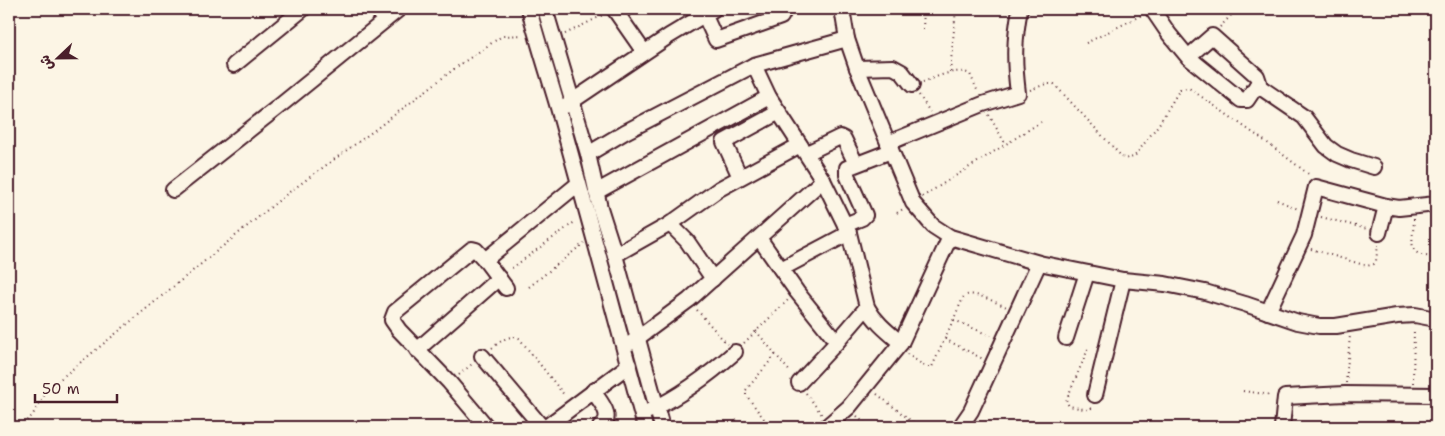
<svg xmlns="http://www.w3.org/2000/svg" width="1445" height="436" font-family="'Shantell Sans','Playpen Sans Arabic',sans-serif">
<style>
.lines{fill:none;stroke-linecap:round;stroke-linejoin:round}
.minor-casing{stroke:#4a1f2b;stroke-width:18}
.path{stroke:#4a1f2b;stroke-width:2;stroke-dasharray:1 4;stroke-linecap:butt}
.minor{stroke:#fcf5e5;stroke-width:14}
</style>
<rect width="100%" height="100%" fill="#fcf5e5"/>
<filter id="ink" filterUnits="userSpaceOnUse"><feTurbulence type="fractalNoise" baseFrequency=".02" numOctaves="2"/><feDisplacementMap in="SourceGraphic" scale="10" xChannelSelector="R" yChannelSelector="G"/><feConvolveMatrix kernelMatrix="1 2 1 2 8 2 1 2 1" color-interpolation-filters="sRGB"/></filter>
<g filter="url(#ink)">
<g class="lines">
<g class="minor-casing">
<g id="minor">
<path d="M377 9 385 20"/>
<path d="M529 9C538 43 549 77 559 111 588 216 617 322 645 427"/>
<path d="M545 9 588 154 600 208 615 255 662 427"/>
<path d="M614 9 644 52"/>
<path d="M842 9 847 39 857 68 913 203 933 226 950 237 1039 263 1123 280 1165 284 1205 292 1245 304 1298 322 1319 326H1336L1397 316 1415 315 1436 319"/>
<path d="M1152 9 1169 34 1188 57 1241 100H1247L1259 82 1257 76 1212 36 1188 57"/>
<path d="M704 14 716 40 781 17 783 13 782 9"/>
<path d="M234 65 303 9"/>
<path d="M754 65 769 97 823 180 849 233 867 307C875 322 888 332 901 343"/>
<path d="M857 68 893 67 902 72 912 85"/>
<path d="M1257 85 1304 117 1326 146 1337 154 1351 160 1374 167"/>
<path d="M565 106 669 36 714 9"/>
<path d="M888 143 983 104 1018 93C1014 61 1014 40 1020 9"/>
<path d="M807 153 840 137 844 139 856 164"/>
<path d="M588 154 625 132 754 65 847 39"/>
<path d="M740 177 724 142 779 112"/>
<path d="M173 190 282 104 399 9"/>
<path d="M596 192 769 97"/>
<path d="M670 224 687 241 713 279"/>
<path d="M845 225 862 218 865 215 847 175V168L891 151"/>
<path d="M1379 233 1386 206"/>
<path d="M759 238 797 292 837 342"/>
<path d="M615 255 670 224 719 189 800 145"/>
<path d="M485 260 476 250 472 249 395 312 392 320 399 330 449 382 487 427"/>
<path d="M781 269 849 233"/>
<path d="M506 288 485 260 578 184"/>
<path d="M1268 312 1304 235 1316 187 1386 206 1399 208 1436 204"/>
<path d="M1066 338 1087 273"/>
<path d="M631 343 689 300 823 180"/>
<path d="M417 350 499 278"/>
<path d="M482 356 542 427"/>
<path d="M799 383 837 342 867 307"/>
<path d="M593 391C601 403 615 417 600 427"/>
<path d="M1095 395 1123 280"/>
<path d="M649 411C681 396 709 375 735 352"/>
<path d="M546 427 629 365"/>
<path d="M826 427 849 407 901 343 950 237"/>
<path d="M960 427 971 411 1039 263"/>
<path d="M1282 427 1285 397 1345 394 1436 395"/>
</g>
</g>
<g class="path">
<path d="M1220 27 1237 9"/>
<path d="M923 29 924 9"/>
<path d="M565 34 603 15"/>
<path d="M1086 43 1142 15"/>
<path d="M950 72 956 9"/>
<path d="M923 82C937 77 956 67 970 74L978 92"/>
<path d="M1030 90 1046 84H1054L1124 159 1134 157 1159 124 1180 89 1189 88 1269 144 1311 176"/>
<path d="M919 95 930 112"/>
<path d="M989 115 1006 145"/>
<path d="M922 197 1041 122"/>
<path d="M1277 200 1298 209"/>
<path d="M897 213 903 209"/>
<path d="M1321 217 1367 229"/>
<path d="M1414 219C1413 244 1405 256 1436 257"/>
<path d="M1311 249 1367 266 1374 264 1376 261 1378 245"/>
<path d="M512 268 576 221"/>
<path d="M529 287 584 243"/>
<path d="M697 310 727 344"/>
<path d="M954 320 991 336"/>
<path d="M756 331 791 373"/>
<path d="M945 339 983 359"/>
<path d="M744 343 789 299"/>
<path d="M492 348C500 342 508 334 519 338L565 396"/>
<path d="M1088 349 1066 401 1069 406 1088 410 1093 407"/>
<path d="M907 354 926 367H932L964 296C975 290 995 303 1007 307"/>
<path d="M459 375 472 364"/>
<path d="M1346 383 1350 335"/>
<path d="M1413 383 1414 328"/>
<path d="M1243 391 1272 395"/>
<path d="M806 393 822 415"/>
<path d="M877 394 919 427"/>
<path d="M857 416 868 427"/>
<path d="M736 420 742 427"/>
<path d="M19 427 32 416 48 389 288 193 376 129 458 66 502 36 523 35"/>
<path d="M770 427 746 395V390L776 354"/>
</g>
<use href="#minor" class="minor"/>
</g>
</g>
<rect width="1445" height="436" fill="none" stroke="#fcf5e5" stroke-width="30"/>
<rect x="15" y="15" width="1415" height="406" fill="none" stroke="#4a1f2b" stroke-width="2" filter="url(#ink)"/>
<g transform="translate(58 58) rotate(248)" stroke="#fcf5e5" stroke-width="4" paint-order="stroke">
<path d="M0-4L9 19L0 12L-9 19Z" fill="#4a1f2b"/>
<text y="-8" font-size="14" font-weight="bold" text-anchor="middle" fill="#4a1f2b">ش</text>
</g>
<path d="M35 394v8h82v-8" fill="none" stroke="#4a1f2b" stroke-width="2.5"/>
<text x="42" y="394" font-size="15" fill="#4a1f2b" stroke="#fcf5e5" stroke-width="4" paint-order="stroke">50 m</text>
</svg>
